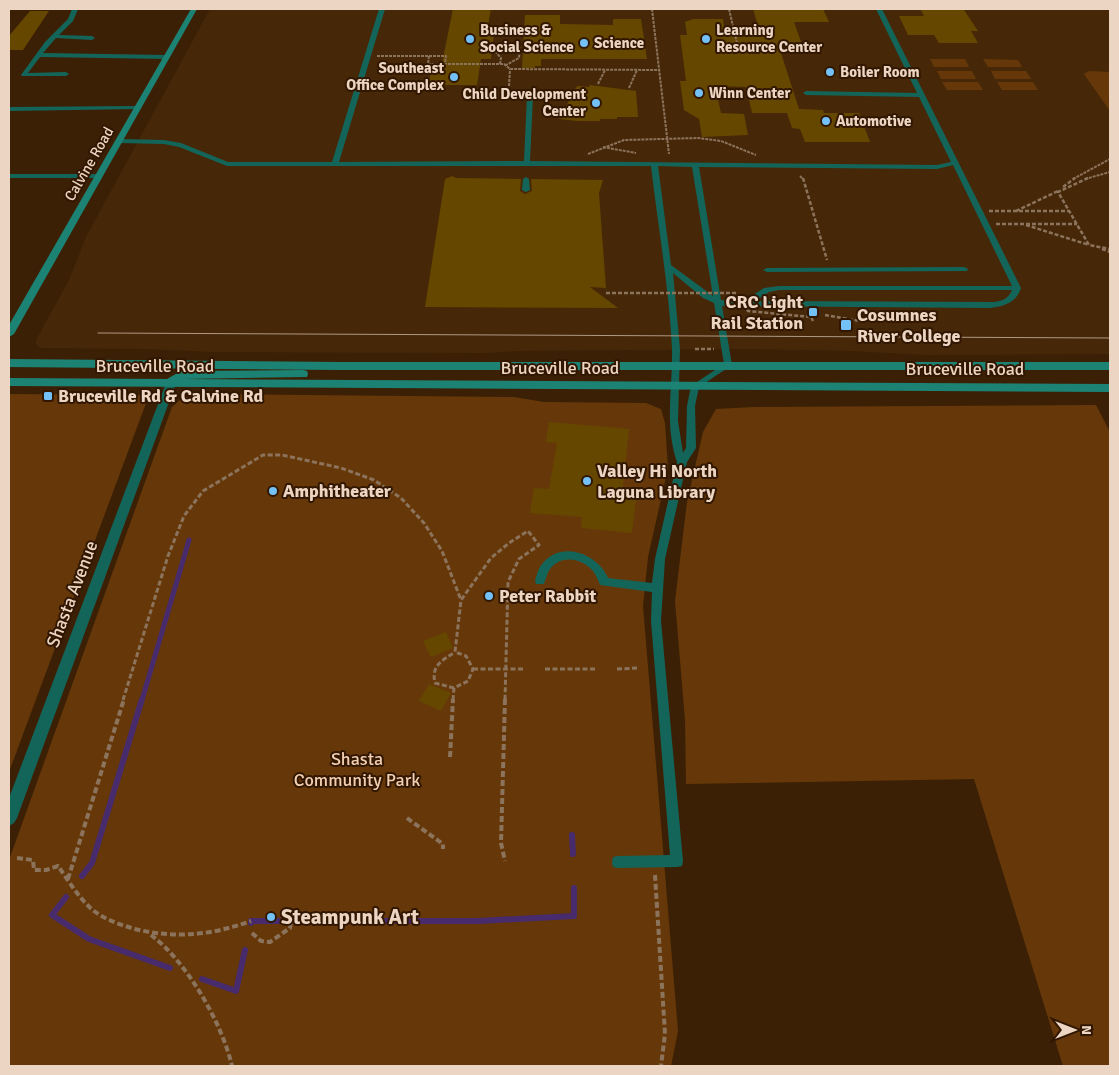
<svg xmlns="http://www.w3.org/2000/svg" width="1119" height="1075" font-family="Signika,sans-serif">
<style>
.built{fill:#462808}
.green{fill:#663809}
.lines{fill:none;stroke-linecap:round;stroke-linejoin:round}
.stream-far1{stroke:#472b6d;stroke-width:5}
.stream{stroke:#472b6d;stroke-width:6}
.building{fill:#664700}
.path-far3{stroke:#8c735c;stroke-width:2;stroke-dasharray:3 1;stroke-linecap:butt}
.path-far2{stroke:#8c735c;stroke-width:2.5;stroke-dasharray:4 2;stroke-linecap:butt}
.path-far1{stroke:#8c735c;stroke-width:3;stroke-dasharray:5 2.5;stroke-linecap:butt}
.path{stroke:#8c735c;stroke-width:4;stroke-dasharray:6 3;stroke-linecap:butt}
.lane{fill:#146559;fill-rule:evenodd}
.street{fill:#146559;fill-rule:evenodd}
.secondary{fill:#1c8374;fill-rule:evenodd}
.tram{stroke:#b09883;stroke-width:1}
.path-bridge{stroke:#8c735c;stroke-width:2.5;stroke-dasharray:4 2;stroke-linecap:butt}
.poi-dot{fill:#73c1f6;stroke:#311600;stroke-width:2}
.labels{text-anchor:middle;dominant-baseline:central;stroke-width:4;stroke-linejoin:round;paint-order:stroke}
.far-poi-label{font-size:15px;font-weight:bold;fill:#ecd5c3;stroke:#311600;text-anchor:start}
.far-street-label{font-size:15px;fill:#ecd5c3;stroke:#311600}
.poi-label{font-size:18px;font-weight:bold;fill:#ecd5c3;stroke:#311600;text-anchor:start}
.street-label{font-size:18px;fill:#ecd5c3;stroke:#311600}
.park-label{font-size:18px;fill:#f3cfb2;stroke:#311600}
.near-poi-label{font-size:21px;font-weight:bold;fill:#ecd5c3;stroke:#311600;text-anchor:start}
</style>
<rect width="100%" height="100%" fill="#3b2006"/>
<path class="built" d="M210 9H1110V354L927 355 850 351 747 349 520 351 485 353 212 352 148 349 42 348 39 347 36 343 37 338 69 280 86 237Z"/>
<g class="green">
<path d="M930 59H965L969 67H934Z"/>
<path d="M983 59 1018 60 1022 67H988Z"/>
<path d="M937 71H972L976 79H941Z"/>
<path d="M991 71H1026L1031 79H995Z"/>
<path d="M1089 71 1110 72V111L1084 74Z"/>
<path d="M942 82H978L983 90H947Z"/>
<path d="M997 82H1033L1038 90H1002Z"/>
<path d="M9 394 149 395 9 772Z"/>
<path d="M198 394 514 397 544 402 646 403 661 409 665 423 668 468 648 557 643 606 678 1031 671 1066H9V860L172 407 182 398Z"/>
<path d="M1096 405 1110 432V1066H1063L974 779 686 784 685 720 675 601 687 502 703 432 716 409 754 407Z"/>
</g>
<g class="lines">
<path class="stream-far1" d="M142 700 189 540"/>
<g class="stream">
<path d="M572 835 573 854"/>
<path d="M82 876 92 863 142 699"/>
<path d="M66 897 52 915 89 939 170 968"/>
<path d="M302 921H478L574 916V888"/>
<path d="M251 923V921H279"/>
<path d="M202 979 236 991 245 950"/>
</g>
</g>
<g class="building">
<path d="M453 9H491L488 25H495L491 59H481L477 85H428L432 68H441Z"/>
<path d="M753 9H823L829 22H794L805 53H781L799 109 823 110 824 113H859L870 142H805L800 129 792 128 787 113H752L746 87 715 86 721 113 744 114 748 135 702 137 699 119 684 110 680 81H686L680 35H687L685 22 693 19H723L724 27H729L733 36H761Z"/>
<path d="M921 10H964L978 31H971L978 43H939L934 35H908L899 16H924Z"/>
<path d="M30 11H49L23 50H9V36Z"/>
<path d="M525 15H560V24L613 25V19H641L647 59H541V66H535V68H522Z"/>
<path d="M590 85 636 91 638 117H617V119H600V121H577L559 119 577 86 589 87Z"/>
<path d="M452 176 456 178 521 179 520 191 525 194 532 191 531 179 603 180 599 193 606 288 590 287 618 308 425 307 445 179Z"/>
<path d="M549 422 629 429 622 496 636 498 632 533 581 528 582 517 530 513 534 488 549 489 557 443 546 442Z"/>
<path d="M446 632 453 648 431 657 423 641Z"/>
<path d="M429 684 451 693 441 711 419 701Z"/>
</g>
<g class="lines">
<g class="path-far3">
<path d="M520 9H729"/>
<path d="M652 9 669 154"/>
<path d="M729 9 739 52"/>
<path d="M377 56H446L445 64"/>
<path d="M429 56 428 64H504L510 69 659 70"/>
<path d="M500 64 501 58 493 49 494 46H520L519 58 506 65"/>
<path d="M598 84 605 70"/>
<path d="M509 86 510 69"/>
<path d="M629 88 637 70"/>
<path d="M603 147 636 153"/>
<path d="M588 154 624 140 698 138 721 141 756 155"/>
<path d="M800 176 803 179"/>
<path d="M1073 179 1110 159"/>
<path d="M1085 179 1110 172"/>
</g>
<g class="path-far2">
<path d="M803 178 827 260"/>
<path d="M1088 178 1058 192 1089 245 1110 249"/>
<path d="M1063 187 1075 178"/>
<path d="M989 211H1069"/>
<path d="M1016 211 1058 191"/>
<path d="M996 224H1077"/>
<path d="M1026 225 1089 245"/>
<path d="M1102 249 1110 252"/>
<path d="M825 315 866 322"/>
<path d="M695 349H714"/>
</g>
<g class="path-far1">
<path d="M473 669H523"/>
<path d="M545 669H596"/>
<path d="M617 669 639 668"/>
<path d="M454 688 435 683C431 665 442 661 455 652"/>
<path d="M123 700 168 556 184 516 203 491 263 455H282L341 468 374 480 401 498 424 523 442 551 461 600"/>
<path d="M453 700 454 688 468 681 473 669 466 656 455 652 461 600 491 558 509 543 528 531 539 545 519 559 508 582 505 700"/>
</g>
<g class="path">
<path d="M505 699 501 843 505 861"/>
<path d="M450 757 453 699"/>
<path d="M407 818 443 844V849"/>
<path d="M17 858 33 860 34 870H46L58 866C69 881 79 899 94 911 106 920 121 925 135 929 176 939 212 935 251 921"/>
<path d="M655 875 665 1034 661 1066"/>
<path d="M68 879 124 699"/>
<path d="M252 933 261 941 270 942 290 928 292 914"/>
<path d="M151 935C187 962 222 1023 232 1066"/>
</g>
<g class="lane">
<path d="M72 9H78L73 21 59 35 92 36 95 38 92 40 56 38 43 53 167 55 170 57 167 59 40 57 28 73 66 72 69 74 66 76H22L21 75 45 42 68 19Z"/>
<path d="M379 9H385L339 162 524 161 527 96 530 94 533 96 530 161 937 165 951 162 919 97 806 95 803 93 806 91 917 93 876 9H882L1021 288C1016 303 1005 306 990 308L722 306 732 365 699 387 695 406 696 448 687 462 665 559 661 621 683 861 682 866 677 867 618 868 613 867 612 862 613 857 618 856 670 855 651 621 652 592 600 585C598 580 596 575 593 571 582 558 561 554 550 569 547 573 546 579 544 584H536L535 581C537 575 538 568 543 563 562 540 598 554 608 578L652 583 655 559 677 462C664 424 673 387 672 348 669 287 658 227 651 166H227L179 147 164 144 119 143 116 141 119 139 164 140 181 143 228 162H332ZM953 165 1012 286H779L764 288 744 301 721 300 699 167 937 169ZM658 166 692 167 713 296 671 265ZM673 273 703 298 714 303 724 364 691 386 687 406 686 448 683 453 678 421 680 349ZM779 290H1012C1008 300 1000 302 990 302L755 301 769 292Z"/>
<path d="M137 106 139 107V109L9 111V107Z"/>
<path d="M9 174H99L102 176 99 178H9Z"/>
<path d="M526 177 529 179 530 190 526 192 522 190 523 179Z"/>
<path d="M964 267 968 269 967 271 767 272 763 270 767 268Z"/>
</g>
<path class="street" d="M171 379 176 383 17 818 14 823 9 826V798L166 383Z"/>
<g class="secondary">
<path d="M191 9H197L14 334 9 337V325Z"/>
<path d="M9 359 339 362H1110V370H339L9 367Z"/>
<path d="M303 370 307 371 308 374 307 377 182 379 1110 384V392L9 386V378L167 379 181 371Z"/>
</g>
<path class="tram" d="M98 333 1110 338"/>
<path class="path-bridge" d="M606 293H736L748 311 811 317 813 321"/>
</g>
<g class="poi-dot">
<circle cx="470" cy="39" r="5"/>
<circle cx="706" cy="39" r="5"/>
<circle cx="584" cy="43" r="5"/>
<circle cx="830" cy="72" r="5"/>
<circle cx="454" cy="77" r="5"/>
<circle cx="699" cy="93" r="5"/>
<circle cx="596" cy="103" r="5"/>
<circle cx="826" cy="121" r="5"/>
<rect x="808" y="307" width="10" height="10" rx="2.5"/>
<rect x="840" y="319" width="12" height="12" rx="2.5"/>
<rect x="43" y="391" width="10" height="10" rx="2.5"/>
<circle cx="587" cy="481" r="5"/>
<circle cx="273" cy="491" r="5"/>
<circle cx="489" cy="596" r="5"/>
<circle cx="271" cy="917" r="5"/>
</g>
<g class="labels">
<g class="far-poi-label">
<text x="480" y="30">Business &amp;<tspan x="480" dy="17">Social Science</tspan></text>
<text x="716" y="30">Learning<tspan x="716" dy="17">Resource Center</tspan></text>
<text x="594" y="43">Science</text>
<text x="444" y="68" text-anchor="end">Southeast<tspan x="444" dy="17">Office Complex</tspan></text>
<text x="840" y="72">Boiler Room</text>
<text x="709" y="93">Winn Center</text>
<text x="586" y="94" text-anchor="end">Child Development<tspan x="586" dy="17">Center</tspan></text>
<text x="836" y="121">Automotive</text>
</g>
<g class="far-street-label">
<text transform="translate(89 164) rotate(-60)">Calvine Road</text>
</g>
<g class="poi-label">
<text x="803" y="302" text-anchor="end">CRC Light<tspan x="803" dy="21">Rail Station</tspan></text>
<text x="857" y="315">Cosumnes<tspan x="857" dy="21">River College</tspan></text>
<text x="58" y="396">Bruceville Rd &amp; Calvine Rd</text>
<text x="597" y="471">Valley Hi North<tspan x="597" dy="21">Laguna Library</tspan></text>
<text x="283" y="491">Amphitheater</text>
<text x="499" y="596">Peter Rabbit</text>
</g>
<g class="street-label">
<text x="155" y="366">Bruceville Road</text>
<text x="560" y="368">Bruceville Road</text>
<text x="965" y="369">Bruceville Road</text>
<text transform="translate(72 594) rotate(-69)">Shasta Avenue</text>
</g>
<g class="park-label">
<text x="357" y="759">Shasta<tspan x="357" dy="21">Community Park</tspan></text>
</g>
<g class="near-poi-label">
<text x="281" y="917">Steampunk Art</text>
</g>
</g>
<rect width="1119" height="1075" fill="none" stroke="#ecd5c3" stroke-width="20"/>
<g transform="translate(1074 1030) rotate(90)" stroke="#311600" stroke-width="4" paint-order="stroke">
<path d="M0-4L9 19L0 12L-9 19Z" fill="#ecd5c3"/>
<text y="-8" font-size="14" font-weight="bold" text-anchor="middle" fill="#ecd5c3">N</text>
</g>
</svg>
